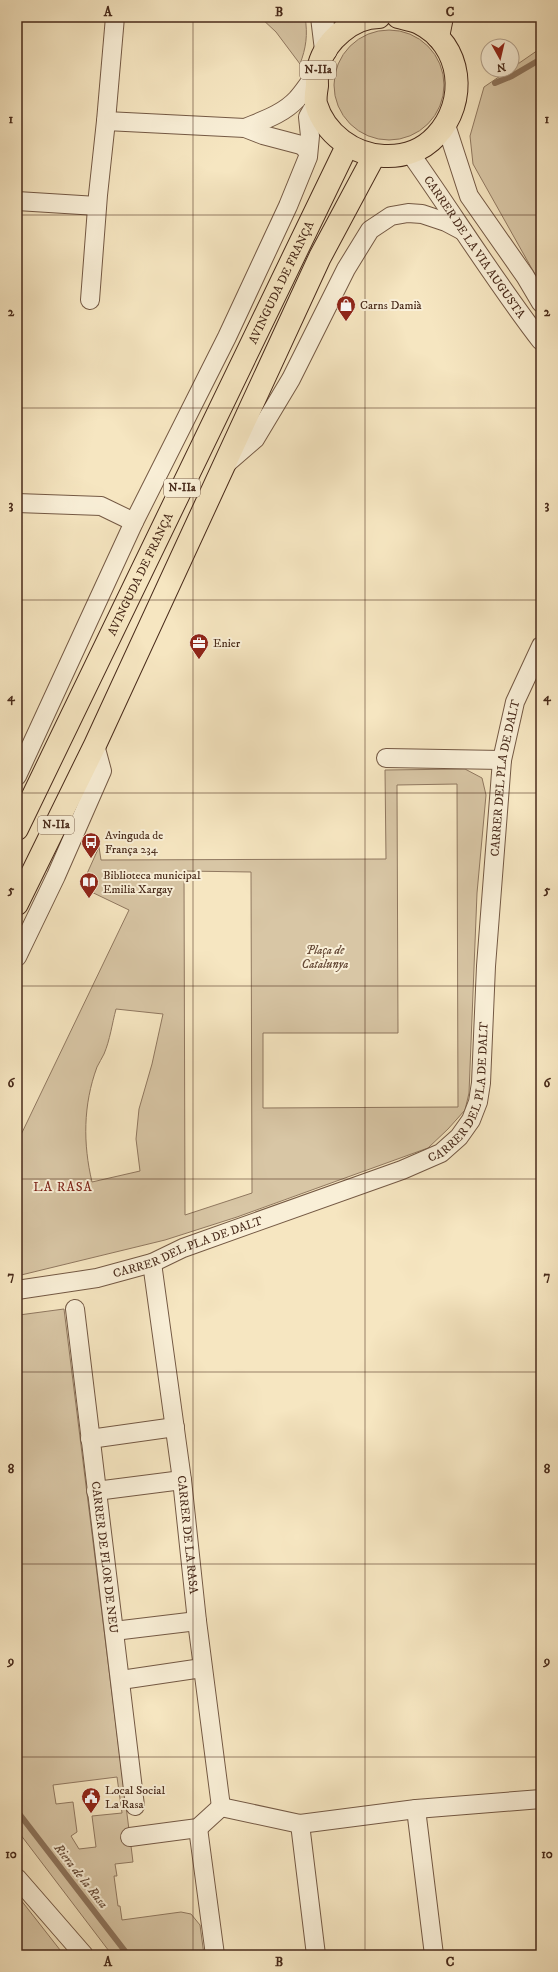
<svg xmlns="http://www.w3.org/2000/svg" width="558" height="1972" font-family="'IM FELL DW Pica',serif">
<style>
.green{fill:#d8c6a5;stroke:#907860;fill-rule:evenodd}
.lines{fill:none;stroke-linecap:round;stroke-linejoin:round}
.stream{stroke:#8d745c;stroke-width:6}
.minor-casing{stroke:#745944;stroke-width:20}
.tertiary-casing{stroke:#745944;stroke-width:24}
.primary-casing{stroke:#482a1a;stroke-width:24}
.minor{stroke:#f9efd7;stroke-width:18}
.tertiary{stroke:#f9efd7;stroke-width:22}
.primary{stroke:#f6e6c1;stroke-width:22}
.grid{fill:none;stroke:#482a1a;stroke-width:1;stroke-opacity:0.55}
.labels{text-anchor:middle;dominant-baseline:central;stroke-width:4;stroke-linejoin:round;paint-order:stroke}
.shield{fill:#f9efd7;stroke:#7d6553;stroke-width:1}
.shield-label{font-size:11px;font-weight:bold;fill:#482a1a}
.street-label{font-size:12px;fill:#482a1a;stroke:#f9efd7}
.poi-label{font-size:12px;fill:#482a1a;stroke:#f9efd7;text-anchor:start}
.park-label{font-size:12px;font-style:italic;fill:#654936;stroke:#f9efd7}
.neighbourhood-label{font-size:13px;letter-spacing:1px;fill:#7a1f14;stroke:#f9efd7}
.water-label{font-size:13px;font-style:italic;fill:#6a4f3b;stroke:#f9efd7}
.neatline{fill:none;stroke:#482a1a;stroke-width:1.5}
.grid-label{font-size:13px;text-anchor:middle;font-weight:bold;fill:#482a1a}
</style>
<rect width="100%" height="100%" fill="#f6e6c1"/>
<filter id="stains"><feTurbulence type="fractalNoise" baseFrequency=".005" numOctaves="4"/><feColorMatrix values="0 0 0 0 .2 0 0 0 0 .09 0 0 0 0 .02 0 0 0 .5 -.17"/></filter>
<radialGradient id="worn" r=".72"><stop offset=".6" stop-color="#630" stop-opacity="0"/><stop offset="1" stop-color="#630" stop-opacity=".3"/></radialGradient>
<g class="green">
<path d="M260 17H305C308 35 306 48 300 64L276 32Z"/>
<circle cx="389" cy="85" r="55"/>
<path d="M541 48V285L473 164 470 136 484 87 509 70H512V68Z"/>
<path d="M465 769 482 778 486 795 477 893 469 1093 465 1110 448 1129 428 1148 237 1217 165 1240 17 1276V1143L129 910 81 887 99 847 101 860 386 859 385 770ZM457 784 458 1107 263 1108V1033H398L397 785ZM184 871 251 872 252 1193 185 1215ZM116 1009 163 1014 152 1064 139 1109 136 1139 140 1171 92 1182C83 1144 83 1105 97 1067 99 1063 102 1058 104 1054 110 1040 112 1024 116 1009Z"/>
<path d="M64 1309 133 1862 115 1864 117 1876H114L118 1906H120L122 1920 181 1912 191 1914 200 1925 204 1955H112L17 1830V1424H19L17 1409V1317L19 1315ZM117 1777 122 1813 92 1816 96 1847 79 1849 71 1836 77 1832 73 1802 56 1804 53 1785Z"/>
<path d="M17 1895 64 1955H17Z"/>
</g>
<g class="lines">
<g class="stream">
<path d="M495 83 512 76 541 59"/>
<path d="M17 1811 128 1955"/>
</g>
<g class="minor-casing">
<g id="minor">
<path d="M106 121 115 17"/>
<path d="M446 125 469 196 525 276 541 303"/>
<path d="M245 128C264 120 283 114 297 99 305 90 311 80 318 71"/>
<path id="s1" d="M410 153C454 215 494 280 541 341"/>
<path d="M17 201 97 206"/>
<path d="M90 300 98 195 106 121 245 128 263 135 301 145 308 151"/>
<path d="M225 465 255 439 291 379 346 269 370 230 391 216 408 213 422 214 446 222 463 231"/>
<path d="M17 503 101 506 134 522"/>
<path d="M386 758 502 760"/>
<path d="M17 776 134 522 227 337 288 206 308 157 310 136 308 117 316 103"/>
<path d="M17 957 56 876 102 771 95 745"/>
<path id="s2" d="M152 1263 182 1480 197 1621 221 1807"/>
<path id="s3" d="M17 1290 97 1278 152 1263 183 1248 402 1170 441 1153 459 1137 471 1120 478 1102 481 1083 486 966 502 760 515 702 541 646"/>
<path id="s4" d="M75 1309 135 1806"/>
<path d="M90 1439 175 1427"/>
<path d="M96 1491 182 1480"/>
<path d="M114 1631 197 1621"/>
<path d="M121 1680 202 1668"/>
<path d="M221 1807 300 1824 416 1809 541 1799"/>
<path d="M416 1809 434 1955"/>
<path d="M300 1824 316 1955"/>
<path d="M198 1828 215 1955"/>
<path d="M130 1837 198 1828 221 1807"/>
<path d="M17 1878 84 1955"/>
</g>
</g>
<g class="tertiary-casing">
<path id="tertiary" d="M322 17 326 50"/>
</g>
<g class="primary-casing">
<g id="primary">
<path d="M379 17C353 17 326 40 319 65 316 72 317 79 317 86 316 92 315 99 316 104 325 134 354 155 384 156 403 157 422 151 436 136 468 102 463 45 419 23 413 20 405 19 398 17"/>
<path d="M438 37 442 17"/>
<path id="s5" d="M17 829 347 146"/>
<path d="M17 904 95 745 320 257 374 156"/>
</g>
</g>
<use href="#minor" class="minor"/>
<use href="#tertiary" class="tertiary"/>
<use href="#primary" class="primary"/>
</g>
<path class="grid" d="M193 17V1955M365 17V1955M17 215H541M17 408H541M17 600H541M17 793H541M17 986H541M17 1179H541M17 1372H541M17 1564H541M17 1757H541"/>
<defs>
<g id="shop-pin" transform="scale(1)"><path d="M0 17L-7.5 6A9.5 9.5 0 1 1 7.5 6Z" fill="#8f2418" stroke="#f9efd7"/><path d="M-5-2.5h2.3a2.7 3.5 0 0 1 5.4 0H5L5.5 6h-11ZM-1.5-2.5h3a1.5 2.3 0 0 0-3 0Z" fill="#fff"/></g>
<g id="office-pin" transform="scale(1)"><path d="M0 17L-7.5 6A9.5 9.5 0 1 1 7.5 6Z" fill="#8f2418" stroke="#f9efd7"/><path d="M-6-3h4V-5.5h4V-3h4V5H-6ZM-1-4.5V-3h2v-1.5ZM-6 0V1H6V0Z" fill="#fff"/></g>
<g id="bus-pin" transform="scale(1)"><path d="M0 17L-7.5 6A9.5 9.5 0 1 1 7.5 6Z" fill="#8f2418" stroke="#f9efd7"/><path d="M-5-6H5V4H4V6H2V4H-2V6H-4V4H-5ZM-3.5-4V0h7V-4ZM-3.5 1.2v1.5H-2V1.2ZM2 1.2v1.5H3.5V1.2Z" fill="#fff"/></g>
<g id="library-pin" transform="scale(1)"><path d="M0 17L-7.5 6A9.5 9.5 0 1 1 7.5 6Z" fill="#8f2418" stroke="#f9efd7"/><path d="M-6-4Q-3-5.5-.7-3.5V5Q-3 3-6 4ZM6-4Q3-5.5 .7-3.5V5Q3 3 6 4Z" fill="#fff"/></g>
<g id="civic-pin" transform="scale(1)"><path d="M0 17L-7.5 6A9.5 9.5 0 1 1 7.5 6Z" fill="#8f2418" stroke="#f9efd7"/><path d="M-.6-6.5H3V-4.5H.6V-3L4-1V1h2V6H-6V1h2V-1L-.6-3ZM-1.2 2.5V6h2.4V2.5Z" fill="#fff"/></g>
</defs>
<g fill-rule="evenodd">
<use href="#shop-pin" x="346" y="305"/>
<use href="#office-pin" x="199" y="643"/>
<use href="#bus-pin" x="91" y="842"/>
<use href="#library-pin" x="89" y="882"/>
<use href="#civic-pin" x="91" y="1797"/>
</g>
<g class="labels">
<g class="shield">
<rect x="300" y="61" width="36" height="18" rx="3"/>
<rect x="164" y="479" width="36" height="18" rx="3"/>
<rect x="38" y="816" width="36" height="18" rx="3"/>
</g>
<g class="shield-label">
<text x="318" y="70">N-IIa</text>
<text x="182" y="488">N-IIa</text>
<text x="56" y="825">N-IIa</text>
</g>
<g class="street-label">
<text stroke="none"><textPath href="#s1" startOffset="114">CARRER DE LA VIA AUGUSTA</textPath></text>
<text stroke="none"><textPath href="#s5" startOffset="607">AVINGUDA DE FRANÇA</textPath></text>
<text stroke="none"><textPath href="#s5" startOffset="283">AVINGUDA DE FRANÇA</textPath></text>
<text stroke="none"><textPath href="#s3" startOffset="837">CARRER DEL PLA DE DALT</textPath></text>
<text stroke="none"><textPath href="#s3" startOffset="513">CARRER DEL PLA DE DALT</textPath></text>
<text stroke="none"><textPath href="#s3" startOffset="177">CARRER DEL PLA DE DALT</textPath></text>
<text stroke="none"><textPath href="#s2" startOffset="274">CARRER DE LA RASA</textPath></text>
<text stroke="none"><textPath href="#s4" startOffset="250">CARRER DE FLOR DE NEU</textPath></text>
</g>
<g class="poi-label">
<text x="360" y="305">Carns Damià</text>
<text x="213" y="643">Enier</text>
<text x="105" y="835">Avinguda de<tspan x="105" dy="14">França 234</tspan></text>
<text x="103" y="875">Biblioteca municipal<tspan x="103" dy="14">Emilia Xargay</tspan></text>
<text x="105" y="1790">Local Social<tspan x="105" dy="14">La Rasa</tspan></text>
</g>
<g class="park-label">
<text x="325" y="950">Plaça de<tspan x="325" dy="14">Catalunya</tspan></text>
</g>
<g class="neighbourhood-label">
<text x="63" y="1187">LA RASA</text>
</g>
<g class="water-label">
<text transform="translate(81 1876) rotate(52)">Riera de la Rasa</text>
</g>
</g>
<rect width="558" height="1972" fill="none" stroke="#f6e6c1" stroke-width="44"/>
<g transform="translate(500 58) rotate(172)"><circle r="19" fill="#f9efd7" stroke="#b2a08b"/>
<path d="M0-3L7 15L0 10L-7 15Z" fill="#8f2418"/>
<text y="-6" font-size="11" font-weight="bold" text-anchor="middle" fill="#482a1a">N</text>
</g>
<rect x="22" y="22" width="514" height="1928" class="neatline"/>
<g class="grid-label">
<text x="108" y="16">A</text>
<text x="279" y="16">B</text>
<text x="450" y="16">C</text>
<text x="11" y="123">1</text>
<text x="547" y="123">1</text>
<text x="11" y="316">2</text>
<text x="547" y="316">2</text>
<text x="11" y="509">3</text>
<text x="547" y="509">3</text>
<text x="11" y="701">4</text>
<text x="547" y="701">4</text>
<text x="11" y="894">5</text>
<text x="547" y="894">5</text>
<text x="11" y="1087">6</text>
<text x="547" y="1087">6</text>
<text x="11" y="1280">7</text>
<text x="547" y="1280">7</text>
<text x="11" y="1473">8</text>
<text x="547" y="1473">8</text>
<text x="11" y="1665">9</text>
<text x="547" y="1665">9</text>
<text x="11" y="1858">10</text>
<text x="547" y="1858">10</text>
<text x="108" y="1966">A</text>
<text x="279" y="1966">B</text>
<text x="450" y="1966">C</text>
</g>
<rect width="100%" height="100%" filter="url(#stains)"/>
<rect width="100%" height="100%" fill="url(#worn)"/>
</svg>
